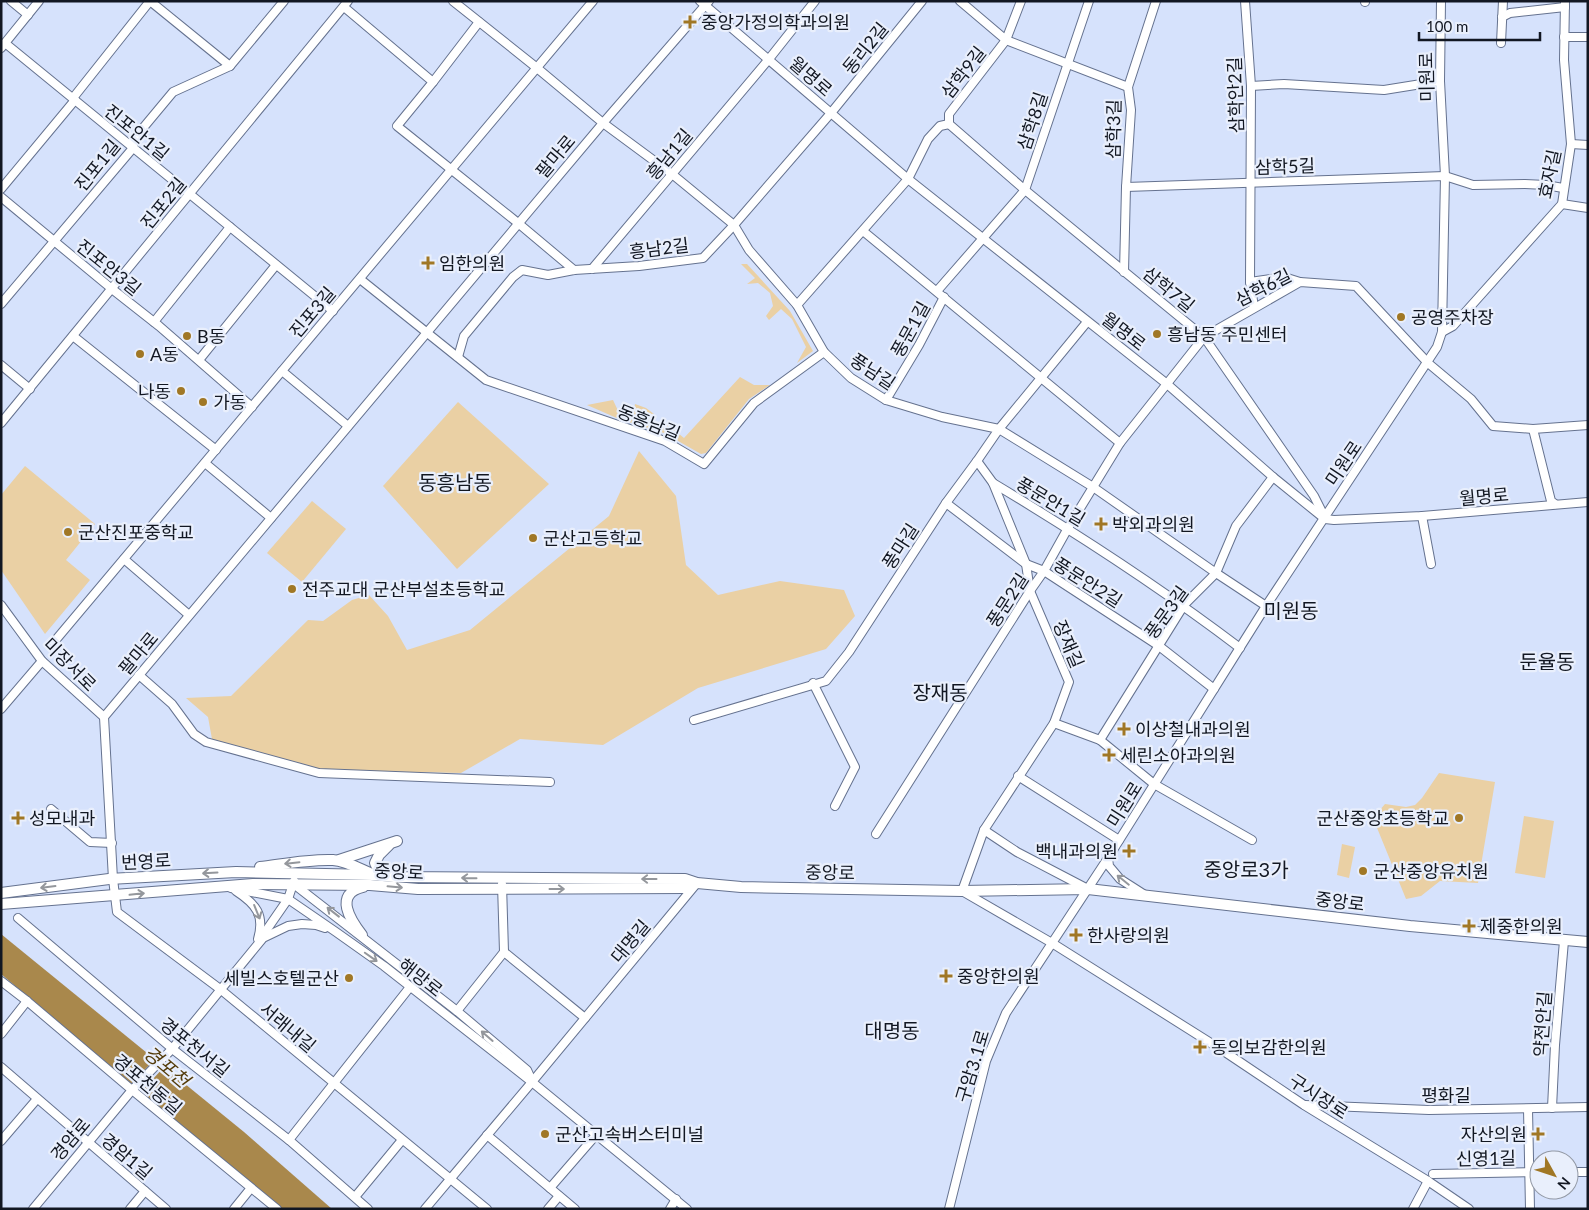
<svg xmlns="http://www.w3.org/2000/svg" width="1589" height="1210" font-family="Lato,'Noto Sans KR',sans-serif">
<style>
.green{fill:#ead0a4}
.water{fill:#a9884c}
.pier{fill:#d6e2fc}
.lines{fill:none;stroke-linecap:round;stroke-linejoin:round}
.minor-casing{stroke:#65728f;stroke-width:10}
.major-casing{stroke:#65728f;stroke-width:12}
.minor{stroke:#fff;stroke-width:8}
.major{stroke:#fff;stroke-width:10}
.oneway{stroke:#94979c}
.poi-dot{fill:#a07725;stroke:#e9effc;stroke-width:2}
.labels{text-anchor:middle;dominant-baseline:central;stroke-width:4.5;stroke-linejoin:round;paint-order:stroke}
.poi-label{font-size:18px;fill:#121722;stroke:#e9effc;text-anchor:start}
.street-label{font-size:18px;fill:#121722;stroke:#e9effc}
.water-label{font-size:19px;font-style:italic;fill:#543c0b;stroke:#e9effc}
.quarter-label{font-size:20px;fill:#121722;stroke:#e9effc}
</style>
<rect width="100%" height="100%" fill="#d6e2fc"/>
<g class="green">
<path d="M741 264H747L790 311 813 351 797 363 806 347 792 319 781 309 769 320 766 316 773 306 770 293 758 283 747 284 755 278Z"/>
<path d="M740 377 754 385H770L749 399 706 453 701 454 664 433 619 419 587 405 613 400 621 417 661 426 667 424 684 438Z"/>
<path d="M458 402 549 484 457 569 383 486Z"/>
<path d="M635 404 646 408 654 414 648 421 633 416Z"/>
<path d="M639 451 676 496 686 565 718 595 780 581 844 590 855 616 826 649 698 688 603 745 520 739 461 773 315 770 212 739 208 717 186 698 231 696 308 620 323 621 352 600 369 595 388 616 407 650 470 630 609 516Z"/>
<path d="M25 466 95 524 66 560 90 580 45 634 1 570V495Z"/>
<path d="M312 501 346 529 302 582 267 553Z"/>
<path d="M1439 773 1495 782 1478 883 1440 881 1421 896 1406 899 1373 818 1385 804 1406 807 1415 805 1422 798Z"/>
<path d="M1524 816 1554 821 1545 878 1515 873Z"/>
<path d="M1342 844 1355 847 1349 878 1337 875Z"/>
</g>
<path class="water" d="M1 934 244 1132 332 1209H282L132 1085 1 974Z"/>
<path class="pier" d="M156 1058 165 1066 139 1094 129 1086Z"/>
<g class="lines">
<g class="minor-casing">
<g id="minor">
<path d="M11 1 28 15"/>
<path d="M150 1 230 66"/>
<path d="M453 1 537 68 603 123 672 174 734 225 749 250 797 305 824 352 851 378 886 400 942 417 999 429 1093 487 1216 573 1266 606"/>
<path d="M700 1 908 179 1167 384 1273 477 1325 519 1334 520 1422 516 1588 502"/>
<path d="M960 1 1006 40 1128 87"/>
<path d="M1245 1 1251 86 1250 282 1254 307"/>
<path d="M1365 2V1"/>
<path d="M344 7 433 82"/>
<path d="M1502 17 1510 13 1565 7"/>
<path d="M479 22 433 82 397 126 518 223 574 270"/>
<path d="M1564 37H1588"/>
<path d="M5 43 333 311"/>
<path d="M1501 43 1503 1"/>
<path d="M1 48 39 1"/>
<path d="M1251 86 1284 84 1384 90 1440 81"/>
<path d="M73 98 150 1"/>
<path d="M949 124 1025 190 1204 337 1314 496 1324 516"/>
<path d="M949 124V114L1006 40 1021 1"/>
<path d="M1571 144 1588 145"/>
<path d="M1126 187 1445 176 1473 185 1525 184 1546 185 1563 188"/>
<path d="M1 189 75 100"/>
<path d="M1 197 112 289 159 326 252 407"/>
<path d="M1562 204 1588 208"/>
<path d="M863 231 1120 443"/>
<path d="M592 269 769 59 815 1"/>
<path d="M1124 272 1126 187 1131 110 1128 87 1156 1"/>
<path d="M360 279 486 380 665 441 704 464 754 403 824 352"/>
<path d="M1250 282 1284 277 1300 282"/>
<path d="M937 291 1025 190 1089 1"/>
<path d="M1 304 133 148V140L173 92 230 66 284 1"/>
<path d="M797 305 908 179 928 139 940 126 949 124"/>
<path d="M154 322 230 227"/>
<path d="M1442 332 1453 326 1562 204 1571 144 1564 60 1565 1"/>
<path d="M73 336 216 450"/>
<path d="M458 357 464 336 513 277 522 270 548 275 574 270 639 266 703 258 734 225 831 113 922 1"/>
<path d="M199 360 276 265"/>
<path d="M1 365 30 389"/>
<path d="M282 371 348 426"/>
<path d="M886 400 919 345 944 297"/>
<path d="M1 423 348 1"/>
<path d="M1533 429 1551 501 1555 504"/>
<path d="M977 461 993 483 1026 564 1030 591 1069 682 1054 723 984 830 962 891 1052 943 1225 1052 1304 1105 1428 1181 1469 1209"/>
<path d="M205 463 271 518"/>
<path d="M993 483C1078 534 1161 588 1240 648"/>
<path d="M946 503 1026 564 1044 571 1159 646 1214 689"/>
<path d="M1422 516 1431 564"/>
<path d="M124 559 189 615"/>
<path d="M1 605 42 661 104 717"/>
<path d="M54 642 593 1"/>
<path d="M139 675 172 704 194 734 206 742 319 773 550 782"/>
<path d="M813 683 855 767 835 806"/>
<path d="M1 709 42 661"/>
<path d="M694 720 826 681 849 652 946 503 977 461 999 429 1087 322"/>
<path d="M1054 723 1100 740 1154 784 1252 840"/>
<path d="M1100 740 1184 605 1216 573 1236 526 1273 477"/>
<path d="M1018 776 1119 840"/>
<path d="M51 809 90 842 112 843"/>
<path d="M984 830 1017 852 1086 888"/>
<path d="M876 834 1030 591 1044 571 1068 528 1120 443 1204 337 1300 282 1356 286 1428 363 1471 399 1493 426 1533 429 1588 425"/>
<path d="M1108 858 1109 866 1120 879 1145 895"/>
<path d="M502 884 504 952"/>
<path d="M295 885 457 1011 527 1070 532 1081"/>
<path d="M231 888 288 899 336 932 384 966 532 1082 687 1209"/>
<path d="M236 891C256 904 265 915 258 939"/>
<path d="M18 918 175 1051 289 1140 368 1209"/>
<path d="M261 938 288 899 294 881"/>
<path d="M504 952 585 1018"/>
<path d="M1 981 27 1001 132 1090 277 1209"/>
<path d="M457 1011 504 952"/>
<path d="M1 1034 27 1001"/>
<path d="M1 1067 166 1209"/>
<path d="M1305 1105 1429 1110 1588 1107"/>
<path d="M1552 1108 1555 1045 1564 941"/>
<path d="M1528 1109 1530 1209"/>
<path d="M487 1135 575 1209"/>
<path d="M289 1140 410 987"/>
<path d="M1 1141 37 1099"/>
<path d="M1569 1172H1588"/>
<path d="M1433 1174 1539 1172"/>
<path d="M550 1188 596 1135"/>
<path d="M355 1197 402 1140"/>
<path d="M33 1209 132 1090 172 1049 263 938 288 926 302 924 316 925 325 928"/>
<path d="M130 1209 145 1191"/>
<path d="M234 1209 251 1188"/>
<path d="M425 1209 532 1082 697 883"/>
<path d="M487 1209 220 989 117 912 113 879 104 717 603 123 709 1"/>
<path d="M548 1209 559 1196"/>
<path d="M670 1209 676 1199"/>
<path d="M949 1209 986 1061 1006 1013 1108 858 1266 606 1437 347 1442 332 1445 176 1440 81 1441 1"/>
<path d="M1413 1209 1428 1181"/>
</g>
</g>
<g class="major-casing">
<g id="major">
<path d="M339 860 397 841"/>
<path d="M260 867C284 864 309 859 333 860 346 861 358 868 370 873"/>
<path d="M386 874 379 871 375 863 379 855 389 845"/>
<path d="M1 893 109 879 236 872 373 875 394 877 685 879 697 883 741 887 962 891 1088 889 1410 926 1588 942"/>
<path d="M1 904 253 884 370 885 418 889 685 888 697 883"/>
<path d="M362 935C351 921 333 894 363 887"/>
</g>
</g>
<use href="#minor" class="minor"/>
<use href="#major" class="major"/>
</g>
<defs><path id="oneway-shaft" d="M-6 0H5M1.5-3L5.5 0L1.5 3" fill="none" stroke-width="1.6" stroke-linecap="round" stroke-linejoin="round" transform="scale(1.25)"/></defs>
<g class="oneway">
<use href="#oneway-shaft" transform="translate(292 863) rotate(174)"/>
<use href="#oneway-shaft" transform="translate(210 873) rotate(177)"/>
<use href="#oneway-shaft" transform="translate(469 878) rotate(-179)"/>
<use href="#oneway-shaft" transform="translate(649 879) rotate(-180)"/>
<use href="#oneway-shaft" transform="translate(1123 880) rotate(-141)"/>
<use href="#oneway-shaft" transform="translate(48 887) rotate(173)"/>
<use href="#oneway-shaft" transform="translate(395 887) rotate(5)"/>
<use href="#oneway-shaft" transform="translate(557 889)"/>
<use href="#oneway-shaft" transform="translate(137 894) rotate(-6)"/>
<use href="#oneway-shaft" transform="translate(257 912) rotate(68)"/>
<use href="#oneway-shaft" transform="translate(333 912) rotate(-142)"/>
<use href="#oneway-shaft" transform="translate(371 957) rotate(35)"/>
<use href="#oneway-shaft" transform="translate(487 1036) rotate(-139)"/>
</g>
<g class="poi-dot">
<path d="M687.5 14.5h5v5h5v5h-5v5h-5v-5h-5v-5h5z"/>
<path d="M425.5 255.5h5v5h5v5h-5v5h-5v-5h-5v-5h5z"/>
<circle cx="1401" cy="317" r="5"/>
<circle cx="1157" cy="334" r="5"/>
<circle cx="187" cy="336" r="5"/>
<circle cx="140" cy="354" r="5"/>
<circle cx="181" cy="391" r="5"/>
<circle cx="203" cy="402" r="5"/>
<path d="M1098.5 516.5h5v5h5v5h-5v5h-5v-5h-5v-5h5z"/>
<circle cx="68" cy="532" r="5"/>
<circle cx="533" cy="538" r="5"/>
<circle cx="292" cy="589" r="5"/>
<path d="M1121.5 721.5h5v5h5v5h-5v5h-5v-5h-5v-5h5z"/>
<path d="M1106.5 747.5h5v5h5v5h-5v5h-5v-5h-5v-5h5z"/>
<path d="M15.5 810.5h5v5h5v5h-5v5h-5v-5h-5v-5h5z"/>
<circle cx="1459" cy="818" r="5"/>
<path d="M1126.5 843.5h5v5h5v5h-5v5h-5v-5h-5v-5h5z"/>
<circle cx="1363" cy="871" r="5"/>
<path d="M1466.5 918.5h5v5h5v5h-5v5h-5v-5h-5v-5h5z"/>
<path d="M1073.5 927.5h5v5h5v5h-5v5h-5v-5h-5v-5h5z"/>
<path d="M943.5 968.5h5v5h5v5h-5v5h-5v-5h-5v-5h5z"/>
<circle cx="349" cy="978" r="5"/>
<path d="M1197.5 1039.5h5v5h5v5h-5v5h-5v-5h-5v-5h5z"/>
<circle cx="545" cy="1134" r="5"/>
<path d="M1535.5 1126.5h5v5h5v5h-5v5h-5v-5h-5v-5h5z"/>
</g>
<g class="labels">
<g class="poi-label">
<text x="701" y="22">중앙가정의학과의원</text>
<text x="439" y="263">임한의원</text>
<text x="1411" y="317">공영주차장</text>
<text x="1167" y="334">흥남동 주민센터</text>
<text x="197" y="336">B동</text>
<text x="150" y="354">A동</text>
<text x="171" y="391" text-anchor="end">나동</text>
<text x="213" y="402">가동</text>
<text x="1112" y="524">박외과의원</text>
<text x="78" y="532">군산진포중학교</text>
<text x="543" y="538">군산고등학교</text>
<text x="302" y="589">전주교대 군산부설초등학교</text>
<text x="1135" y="729">이상철내과의원</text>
<text x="1120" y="755">세린소아과의원</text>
<text x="29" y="818">성모내과</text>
<text x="1449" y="818" text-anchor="end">군산중앙초등학교</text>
<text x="1118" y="851" text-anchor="end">백내과의원</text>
<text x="1373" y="871">군산중앙유치원</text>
<text x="1480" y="926">제중한의원</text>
<text x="1087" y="935">한사랑의원</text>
<text x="957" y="976">중앙한의원</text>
<text x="339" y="978" text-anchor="end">세빌스호텔군산</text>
<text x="1211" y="1047">동의보감한의원</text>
<text x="555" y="1134">군산고속버스터미널</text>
<text x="1527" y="1134" text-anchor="end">자산의원</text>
</g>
<g class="street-label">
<text transform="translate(865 48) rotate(-51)">동리2길</text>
<text transform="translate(963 72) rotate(-52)">삼학9길</text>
<text transform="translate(811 76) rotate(41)">월명로</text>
<text transform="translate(1426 77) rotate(-91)">미원로</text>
<text transform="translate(1235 95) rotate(-92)">삼학안2길</text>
<text transform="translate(1032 121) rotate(-72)">삼학8길</text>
<text transform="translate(1113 129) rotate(-89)">삼학3길</text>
<text transform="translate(137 132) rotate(39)">진포안1길</text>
<text transform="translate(669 154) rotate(-50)">흥남1길</text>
<text transform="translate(555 156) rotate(-50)">팔마로</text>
<text transform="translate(97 165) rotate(-51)">진포1길</text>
<text transform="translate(1285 166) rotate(-2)">삼학5길</text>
<text transform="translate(1549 174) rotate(-78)">효자길</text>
<text transform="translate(163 203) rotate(-51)">진포2길</text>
<text transform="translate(659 248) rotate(-7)">흥남2길</text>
<text transform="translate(109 267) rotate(39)">진포안3길</text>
<text transform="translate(1263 287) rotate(-27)">삼학6길</text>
<text transform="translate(1169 289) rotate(39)">삼학7길</text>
<text transform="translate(312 312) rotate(-50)">진포3길</text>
<text transform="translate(910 329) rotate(-61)">풍문1길</text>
<text transform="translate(1124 331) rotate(38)">월명로</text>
<text transform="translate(873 371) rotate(34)">풍남길</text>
<text transform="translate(649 422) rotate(22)">동흥남길</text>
<text transform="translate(1343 463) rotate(-56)">미원로</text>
<text transform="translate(1484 496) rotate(-5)">월명로</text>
<text transform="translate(1051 501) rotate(31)">풍문안1길</text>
<text transform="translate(900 546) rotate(-57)">풍마길</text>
<text transform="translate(1088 582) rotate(32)">풍문안2길</text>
<text transform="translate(1007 600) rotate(-57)">풍문2길</text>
<text transform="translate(1166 612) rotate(-54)">풍문3길</text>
<text transform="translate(1069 644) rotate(67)">장재길</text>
<text transform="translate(138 653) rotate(-50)">팔마로</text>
<text transform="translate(70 664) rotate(45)">미장서로</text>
<text transform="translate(1124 804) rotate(-58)">미원로</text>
<text transform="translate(146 861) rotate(-3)">번영로</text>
<text transform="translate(399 871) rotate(3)">중앙로</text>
<text transform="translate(830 872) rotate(1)">중앙로</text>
<text transform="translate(1340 901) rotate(7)">중앙로</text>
<text transform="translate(630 941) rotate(-50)">대명길</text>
<text transform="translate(421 977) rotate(38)">해망로</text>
<text transform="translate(1542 1024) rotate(-86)">약전안길</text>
<text transform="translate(288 1027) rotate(40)">서래내길</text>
<text transform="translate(195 1047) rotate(39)">경포천서길</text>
<text transform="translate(972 1066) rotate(-73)">구암3.1로</text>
<text transform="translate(148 1084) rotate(40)">경포천동길</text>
<text x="1446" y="1095">평화길</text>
<text transform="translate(1319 1096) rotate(33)">구시장로</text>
<text transform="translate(70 1139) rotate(-50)">경암로</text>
<text transform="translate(127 1156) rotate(40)">경암1길</text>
<text transform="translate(1486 1158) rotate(-1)">신영1길</text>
</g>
<g class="water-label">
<text transform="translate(167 1066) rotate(40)">경포천</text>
</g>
<g class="quarter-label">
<text x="455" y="482">동흥남동</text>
<text x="1291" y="610">미원동</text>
<text x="1547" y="661">둔율동</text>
<text x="940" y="692">장재동</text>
<text x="1246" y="869">중앙로3가</text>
<text x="892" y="1030">대명동</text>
</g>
</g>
<rect width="1589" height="1210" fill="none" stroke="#121722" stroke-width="5"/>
<g transform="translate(1554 1175) rotate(130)"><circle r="24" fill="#e9effc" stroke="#9399a5"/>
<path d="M0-4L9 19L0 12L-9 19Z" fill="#a07725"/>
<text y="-8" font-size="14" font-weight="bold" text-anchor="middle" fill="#121722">N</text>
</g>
<path d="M1419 32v8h121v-8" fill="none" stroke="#121722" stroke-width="2.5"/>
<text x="1426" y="32" font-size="15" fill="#121722" stroke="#e9effc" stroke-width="4" paint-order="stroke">100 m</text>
</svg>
